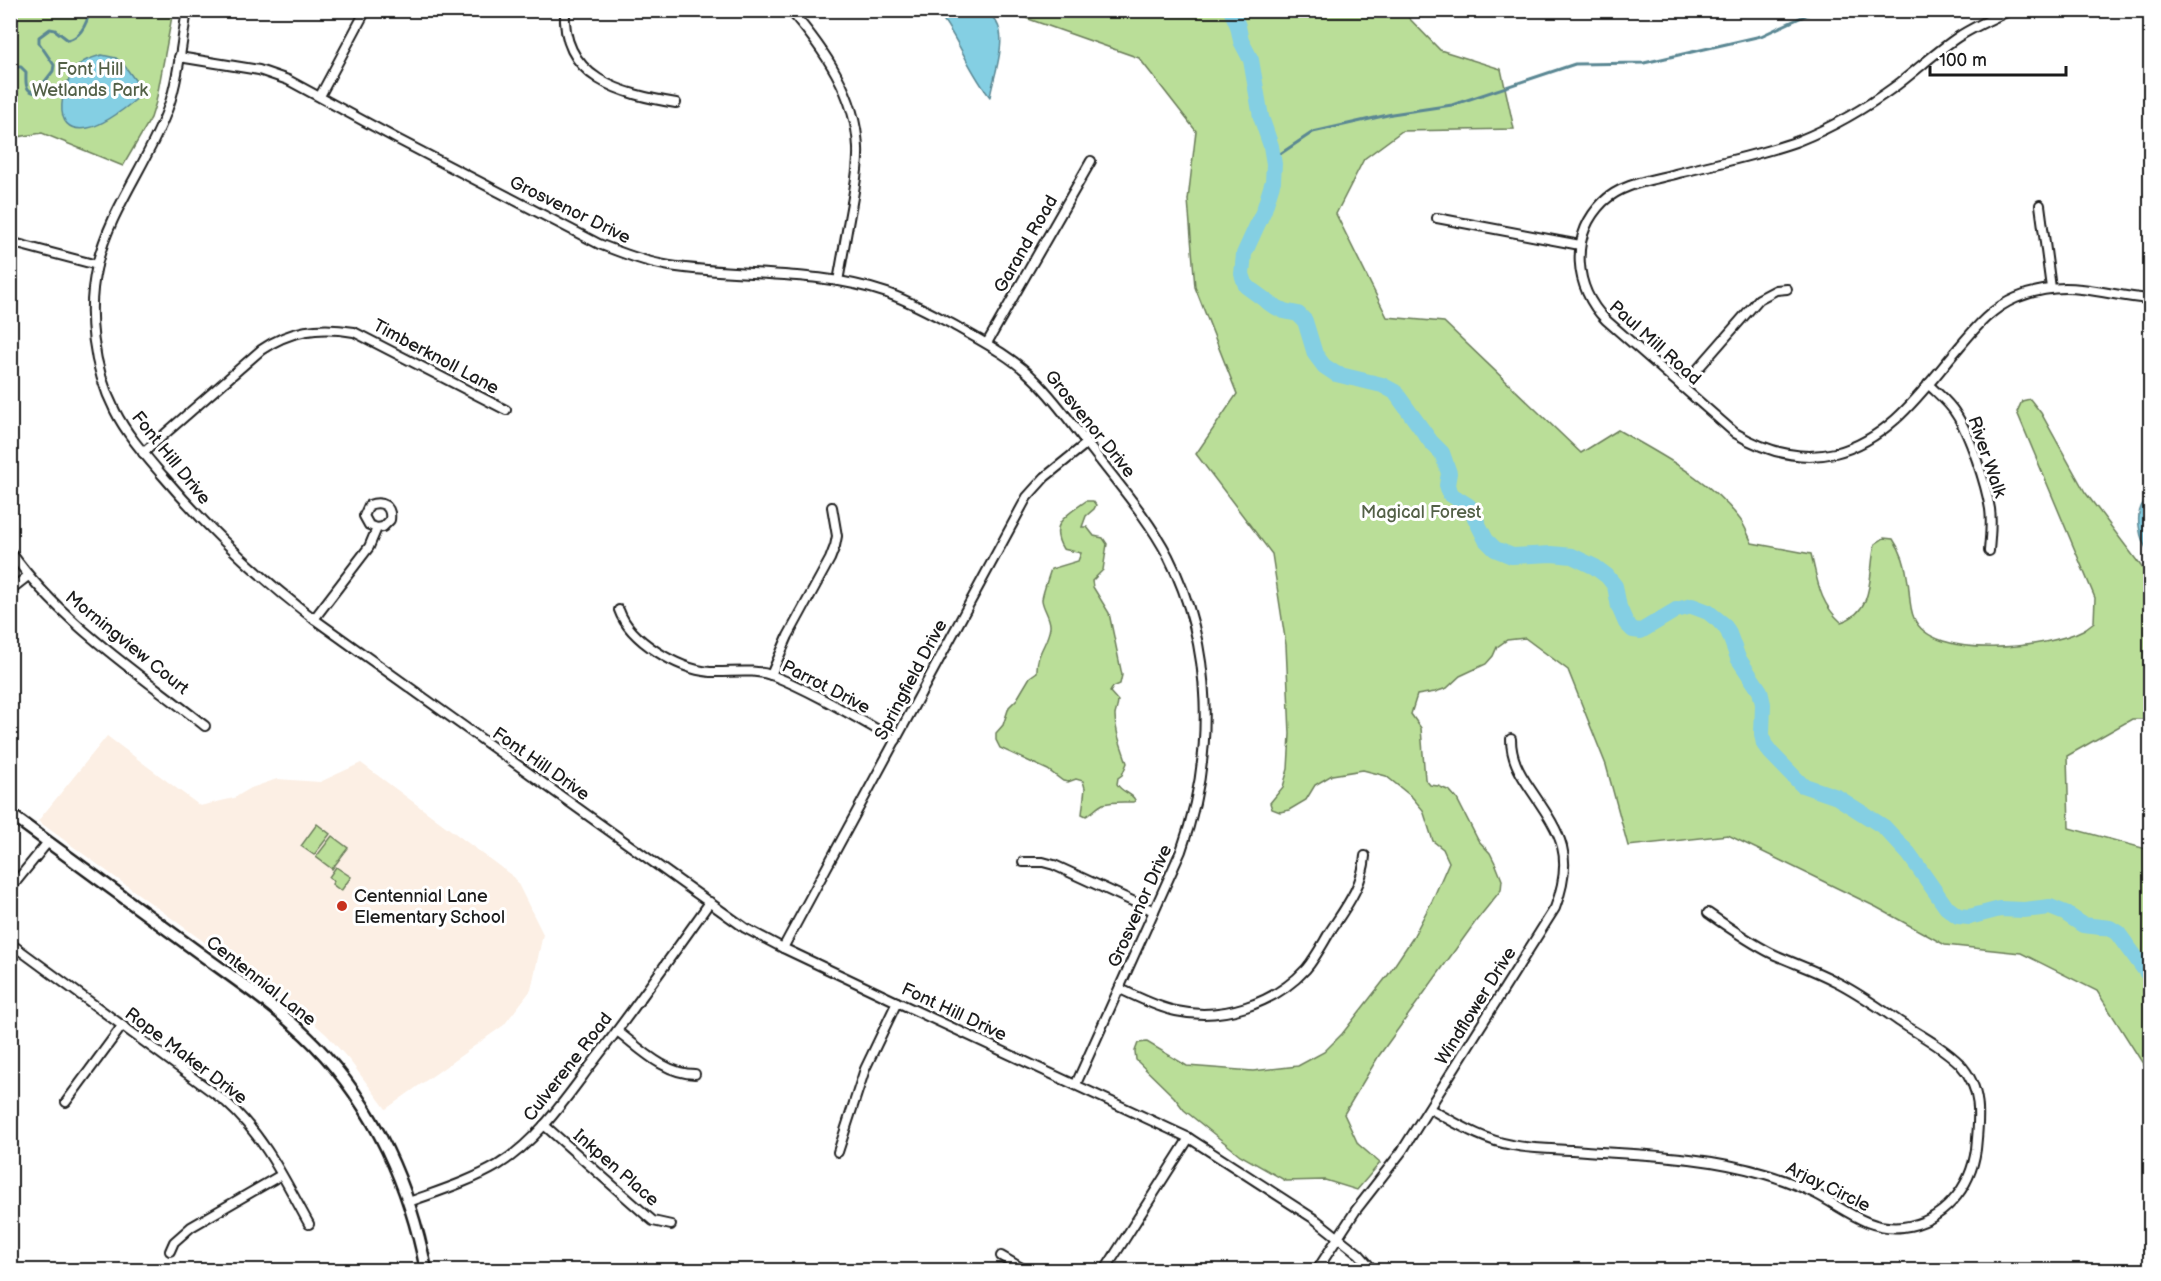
<svg xmlns="http://www.w3.org/2000/svg" width="2161" height="1281" font-family="'Balsamiq Sans',sans-serif">
<style>
.built{fill:#fcefe4}
.green{fill:#bade98;stroke:#6b7d5a;stroke-width:1.5}
.water{fill:#84cfe3;stroke:#5a8793;stroke-width:1.5}
.lines{fill:none;stroke-linecap:round;stroke-linejoin:round}
.stream{stroke:#5a8793;stroke-width:3}
.river{stroke:#84cfe3;stroke-width:16}
.street-casing{stroke:#1c1c1c;stroke-width:12}
.secondary-casing{stroke:#1c1c1c;stroke-width:15}
.street{stroke:#fff;stroke-width:8}
.secondary{stroke:#fff;stroke-width:10}
.poi-dot{fill:#c8321e;stroke:#fff;stroke-width:2}
.labels{text-anchor:middle;dominant-baseline:central;stroke-width:6;stroke-linejoin:round;paint-order:stroke}
.park-label{font-size:18px;fill:#536047;stroke:#fff}
.street-label{font-size:18px;fill:#1c1c1c;stroke:#fff}
.poi-label{font-size:18px;fill:#1c1c1c;stroke:#fff;text-anchor:start}
</style>
<rect width="100%" height="100%" fill="#fff"/>
<filter id="ink" filterUnits="userSpaceOnUse"><feTurbulence type="fractalNoise" baseFrequency=".0167" numOctaves="2"/><feDisplacementMap in="SourceGraphic" scale="12" xChannelSelector="R" yChannelSelector="G"/><feConvolveMatrix kernelMatrix="1 2 1 2 8 2 1 2 1" color-interpolation-filters="sRGB"/></filter>
<g filter="url(#ink)">
<path class="built" d="M107 736 200 806 234 798 251 788 277 779 320 782 361 763 515 878 543 934 531 990 504 1025 386 1109 350 1061 327 1035 302 1013 38 821Z"/>
<g class="green">
<path d="M11 11H173L156 102 151 118 123 166 42 133 11 138Z"/>
<path d="M1008 11H1402L1440 50 1501 69 1514 129 1402 131 1364 159 1336 214 1387 317 1444 322 1581 453 1618 430C1661 455 1708 478 1739 518 1745 525 1748 535 1752 543L1811 554C1818 582 1819 602 1841 622 1876 611 1868 573 1875 544L1884 538 1893 539C1902 552 1906 565 1908 582 1910 593 1909 607 1914 618 1932 662 2049 648 2083 630 2087 628 2090 625 2094 622L2095 598 2017 412 2022 401 2030 399 2041 413 2085 492 2150 578V719H2132L2067 756 2069 828 2150 850V1075L2097 991 2021 953 1945 945 1876 907 1728 835 1628 846 1606 765 1568 670 1525 638 1507 640 1497 647 1493 656 1486 664 1460 676 1447 688 1435 692 1417 695 1411 714 1421 728 1425 779 1430 785 1438 786 1450 791 1457 799 1478 840 1490 853 1496 865 1502 880 1501 890 1476 921 1378 1057 1344 1114 1358 1144 1380 1163 1357 1190 1325 1180 1286 1181 1240 1155 1184 1110 1174 1097 1136 1060 1135 1051 1138 1043 1147 1042 1187 1066 1253 1071 1298 1066 1324 1052 1342 1034 1388 975 1412 939 1432 901 1449 862 1443 849 1433 841 1423 810 1412 797 1386 776 1363 770 1332 775 1315 785 1306 800 1289 810 1280 812 1272 809 1270 803 1283 787 1288 769 1290 734 1286 645 1272 554 1196 454 1237 394 1195 287 1188 200 1196 131 1139 58 1020 16Z"/>
<path d="M1086 501H1093L1096 505 1094 509 1086 516 1082 527H1087L1094 536 1103 538 1107 544 1103 570 1092 581 1093 587 1109 613 1122 675 1120 684 1113 687 1110 692 1118 701C1118 706 1116 710 1115 715 1115 732 1122 747 1127 763L1122 775 1118 778 1117 784C1122 793 1131 792 1135 800L1134 802C1124 802 1113 801 1103 804 1097 807 1092 813 1086 816L1082 814 1085 788 1083 781 1076 779 1068 782 1063 781 1048 770 1000 748 996 740V733L1003 725 1009 707 1017 699 1030 677 1037 672C1036 652 1048 644 1050 627 1051 618 1043 609 1042 600 1042 595 1049 575 1051 569L1078 561 1081 553 1063 549C1048 524 1066 515 1086 501Z"/>
<path d="M317 824 330 834 314 855 301 846Z"/>
<path d="M332 836 348 848 332 869 316 857Z"/>
<path d="M336 867 351 877 341 891 332 884 334 881 329 877Z"/>
</g>
<g class="water">
<path d="M937 11C949 10 963 9 976 10 1019 17 994 71 990 97 968 70 958 37 937 11Z"/>
<path d="M102 55 116 58 124 65 140 87 139 97C127 107 104 125 88 128 47 136 62 80 80 64 86 59 94 57 102 55Z"/>
<path d="M2147 499H2150V554C2140 542 2132 511 2147 499Z"/>
</g>
<g class="lines">
<g class="stream">
<path d="M10 66 21 67 26 72C26 82 24 91 36 93L53 71 54 65 39 43V37L50 29 55 30 68 40C81 37 87 23 90 10"/>
<path d="M1274 158 1313 132 1392 114 1452 105 1575 64 1644 63 1761 36 1817 10"/>
</g>
<path class="river" d="M1231 10 1238 26 1241 41 1251 60 1261 117 1271 146 1274 164 1273 181 1264 210 1244 254 1242 274 1246 286 1272 305 1284 311 1298 314 1305 321 1315 354 1324 366 1336 374 1382 385 1395 392 1431 442 1442 453 1449 473 1447 485 1450 494 1469 506 1486 540 1495 549 1512 556 1552 554 1572 556 1595 567 1607 576 1615 586 1619 607 1626 623 1633 630 1641 631 1676 610 1692 606 1708 612 1723 624 1728 631 1738 658 1760 691 1763 704 1762 734 1764 744 1771 753 1802 785 1837 797 1884 827 1909 854 1946 907 1958 916 1969 917 2000 909 2024 910 2050 907 2065 913 2083 925 2110 928 2118 933 2150 977"/>
<g class="street-casing">
<g id="street">
<path d="M187 10C182 40 178 81 168 108 149 162 110 209 97 265 86 312 93 368 115 411 127 435 146 456 163 476 209 530 259 577 314 619L745 928 783 948 897 1002 1189 1138 1316 1220 1359 1254 1373 1270"/>
<path d="M565 10C561 79 622 94 676 103"/>
<path d="M790 10C824 49 856 95 858 148 859 167 855 185 852 203 847 229 843 255 838 281"/>
<path d="M2011 10C1993 18 1975 26 1958 37 1937 51 1918 69 1897 85 1867 107 1833 127 1798 141 1759 155 1718 163 1679 173 1654 180 1622 183 1603 202 1569 236 1574 288 1606 320L1735 433C1765 451 1800 461 1835 453 1892 439 1925 387 1961 345 1977 326 1992 308 2016 298 2068 277 2099 295 2150 299"/>
<path d="M179 57 259 70 288 80 397 139 599 244C622 253 645 262 670 266 742 277 817 269 887 293 909 301 929 312 950 323 980 340 1012 356 1036 381 1057 402 1074 427 1093 451 1119 485 1148 518 1168 556 1214 647 1215 756 1181 851L1076 1084"/>
<path d="M320 96 366 10"/>
<path d="M2040 205 2051 288"/>
<path d="M1437 218 1580 245"/>
<path d="M10 242 97 265"/>
<path d="M987 343 1091 161"/>
<path d="M1928 384C1938 394 1949 402 1956 414 1970 435 1986 484 1990 509 1992 523 1990 537 1989 551"/>
<path d="M1682 387 1759 299 1776 290 1787 289"/>
<path d="M143 453 261 350C290 330 319 326 354 332L506 410"/>
<path d="M10 551C61 623 137 672 205 726"/>
<path d="M10 590 28 576"/>
<path d="M619 610C630 641 678 669 710 672 732 673 753 668 774 676 816 693 856 718 896 740"/>
<path d="M314 619 369 547 377 528 383 527 390 520C392 506 382 500 369 505L364 516 369 525 377 528"/>
<path d="M771 675 788 636 830 559 835 546 837 536 832 507"/>
<path d="M1023 862H1043L1054 865 1154 911"/>
<path d="M10 889 48 842"/>
<path d="M10 943 226 1102C265 1137 284 1179 309 1224"/>
<path d="M783 948 1027 497 1045 477 1087 443"/>
<path d="M1120 989C1138 997 1156 1007 1176 1011 1222 1021 1274 1004 1306 969 1316 957 1323 943 1331 930 1346 907 1363 885 1365 856"/>
<path d="M617 1031C640 1048 664 1074 695 1074"/>
<path d="M66 1102 122 1026"/>
<path d="M1430 1109C1456 1123 1482 1140 1512 1145 1531 1149 1552 1149 1572 1150 1636 1155 1703 1155 1765 1174 1782 1179 1800 1186 1816 1194 1845 1209 1868 1231 1903 1227 1943 1222 1971 1188 1976 1149 1979 1119 1983 1089 1960 1064 1944 1048 1922 1036 1903 1024 1881 1009 1859 993 1835 981 1815 970 1792 963 1771 953 1749 942 1728 927 1708 913"/>
<path d="M544 1125 646 1215 653 1221 671 1225"/>
<path d="M838 1152 865 1069 897 1002"/>
<path d="M409 1202C439 1191 471 1181 498 1165 537 1141 564 1101 591 1065 632 1012 671 957 710 902"/>
<path d="M170 1251 174 1242 191 1227 281 1175"/>
<path d="M1001 1256 1025 1270"/>
<path d="M1105 1270 1189 1138"/>
<path d="M1317 1270 1356 1210 1402 1151 1555 908C1576 852 1559 832 1529 787 1519 772 1511 758 1511 739"/>
</g>
</g>
<g class="secondary-casing">
<path id="secondary" d="M10 814C69 857 128 900 187 944 230 976 277 1006 315 1045 375 1107 410 1187 426 1270"/>
</g>
<use href="#street" class="street"/>
<use href="#secondary" class="secondary"/>
</g>
</g>
<circle class="poi-dot" cx="342" cy="906" r="6"/>
<g class="labels">
<g class="park-label">
<text x="90" y="69">Font Hill<tspan x="90" dy="21">Wetlands Park</tspan></text>
<text x="1421" y="512">Magical Forest</text>
</g>
<g class="street-label">
<text transform="translate(570 210) rotate(26)">Grosvenor Drive</text>
<text transform="translate(1026 244) rotate(-60)">Garand Road</text>
<text transform="translate(1655 343) rotate(42)">Paul Mill Road</text>
<text transform="translate(436 357) rotate(28)">Timberknoll Lane</text>
<text transform="translate(1090 424) rotate(51)">Grosvenor Drive</text>
<text transform="translate(1987 457) rotate(71)">River Walk</text>
<text transform="translate(171 458) rotate(51)">Font Hill Drive</text>
<text transform="translate(127 643) rotate(39)">Morningview Court</text>
<text transform="translate(911 680) rotate(-62)">Springfield Drive</text>
<text transform="translate(826 687) rotate(27)">Parrot Drive</text>
<text transform="translate(541 764) rotate(35)">Font Hill Drive</text>
<text transform="translate(1140 906) rotate(-66)">Grosvenor Drive</text>
<text transform="translate(261 981) rotate(38)">Centennial Lane</text>
<text transform="translate(1476 1006) rotate(-58)">Windflower Drive</text>
<text transform="translate(954 1012) rotate(25)">Font Hill Drive</text>
<text transform="translate(186 1056) rotate(37)">Rope Maker Drive</text>
<text transform="translate(568 1067) rotate(-52)">Culverene Road</text>
<text transform="translate(616 1168) rotate(41)">Inkpen Place</text>
<text transform="translate(1828 1187) rotate(26)">Arjay Circle</text>
</g>
<g class="poi-label">
<text x="354" y="896">Centennial Lane<tspan x="354" dy="21">Elementary School</tspan></text>
</g>
</g>
<rect width="2161" height="1281" fill="none" stroke="#fff" stroke-width="36"/>
<rect x="18" y="18" width="2125" height="1245" fill="none" stroke="#1c1c1c" stroke-width="2" filter="url(#ink)"/>
<path d="M1930 66v9h136v-9" fill="none" stroke="#1c1c1c" stroke-width="3"/>
<text x="1939" y="66" font-size="18" fill="#1c1c1c" stroke="#ffffff" stroke-width="4.5" paint-order="stroke">100 m</text>
</svg>
